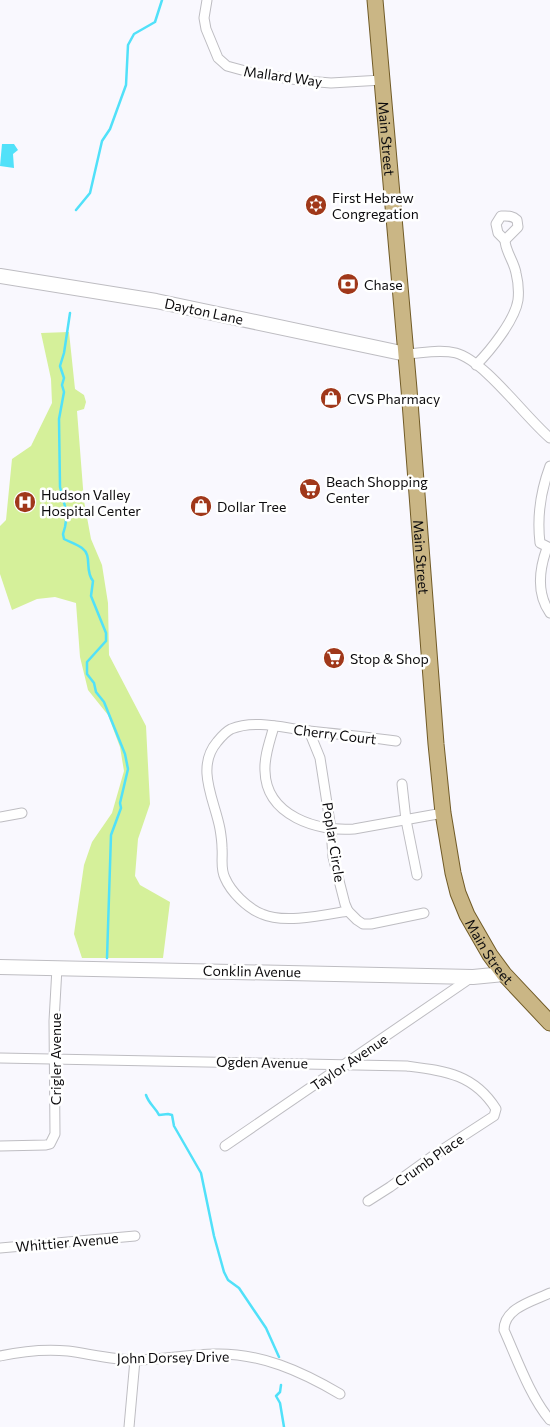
<svg xmlns="http://www.w3.org/2000/svg" width="550" height="1427" font-family="Commissioner,sans-serif">
<style>
.green{fill:#d5f09a}
.water{fill:#51e1f9}
.lines{fill:none;stroke-linecap:round;stroke-linejoin:round}
.stream{stroke:#51e1f9;stroke-width:2.5}
.street-casing{stroke:#bebdc2;stroke-width:11}
.secondary-casing{stroke:#bebdc2;stroke-width:16}
.primary-casing{stroke:#715b27;stroke-width:17}
.street{stroke:#fff;stroke-width:9}
.secondary{stroke:#fff;stroke-width:14}
.primary{stroke:#cab685;stroke-width:15}
.labels{text-anchor:middle;dominant-baseline:central;stroke-width:5;stroke-linejoin:round;paint-order:stroke}
.street-label{font-size:14px;fill:#0d0c0e;stroke:#fff}
.poi-label{font-size:14px;fill:#0d0c0e;stroke:#fff;text-anchor:start}
</style>
<rect width="100%" height="100%" fill="#f9f8fe"/>
<path class="green" d="M69 332 75 389 84 395 86 402 84 409 77 411 84 501 91 539 102 565 108 603 109 655 146 726 150 804 138 839 135 876 140 885 170 902 163 958H82L74 934 84 865 92 842 112 813 124 771 120 747 108 715 88 690 80 657 76 603 55 597 37 599 12 610 0 574V526L6 520 12 459 31 446 52 403 51 379 41 333Z"/>
<path class="water" d="M2 144H14L18 150 13 154 14 168 0 166Z"/>
<g class="lines">
<g class="stream">
<path d="M76 210 90 193 102 141 110 129 126 85 128 45 134 34 155 22 162 0"/>
<path d="M70 313 64 353 60 366 64 378 62 385 64 392 59 419 60 487 67 514 65 527 63 534 64 539C70 542 77 544 82 548 93 556 84 570 93 581L91 596 106 633V641L87 662V674L94 683 96 692 104 702 125 754 128 769 120 803 121 808 111 835 107 958"/>
<path d="M146 1095C149 1104 155 1107 159 1115L168 1114 172 1115 174 1126 201 1173 214 1236 224 1272 228 1280 239 1288 266 1328 279 1357"/>
<path d="M281 1385 280 1392 276 1396 280 1403 284 1427"/>
</g>
<g class="street-casing">
<g id="street">
<path d="M207 0 204 18 206 29 218 58 227 66 256 74 306 81 331 83 382 80"/>
<path d="M501 216C507 216 512 215 517 220L518 227 505 240 498 233 496 224Z"/>
<path d="M406 354C423 353 440 349 456 353 485 361 525 417 550 438"/>
<path d="M476 365C490 351 515 320 518 300 519 291 518 281 516 273 514 261 505 251 505 240"/>
<path d="M550 466C541 490 537 518 540 543L550 548"/>
<path d="M547 548C539 570 536 593 550 613"/>
<path d="M274 726C270 741 264 756 265 771 266 816 318 832 354 829L443 813"/>
<path d="M309 731 320 758 331 829 333 857 345 904 348 911 357 920 363 924H371L424 913"/>
<path d="M402 784 406 820 417 875"/>
<path d="M0 817 22 813"/>
<path d="M348 911C324 915 284 924 262 914 247 908 231 892 225 878 220 868 223 858 222 848 222 841 221 835 220 829 215 801 195 768 217 742 221 737 225 732 231 729 255 719 284 728 309 731 338 734 367 737 396 741"/>
<path d="M0 1058 407 1066C445 1071 474 1074 496 1109L494 1116 437 1153 390 1187 368 1201"/>
<path d="M0 1146 46 1145 50 1144 55 1134 54 1021 57 968"/>
<path d="M225 1146 472 977"/>
<path d="M0 1248 135 1236"/>
<path d="M550 1293C533 1301 504 1308 504 1330 517 1359 530 1396 550 1420"/>
<path d="M0 1356C23 1351 45 1349 68 1351 90 1354 113 1360 136 1360 162 1360 189 1354 215 1354 261 1353 301 1371 340 1394"/>
<path d="M129 1427 135 1360"/>
</g>
</g>
<g class="secondary-casing">
<g id="secondary">
<path d="M0 276 156 301 406 354"/>
<path d="M0 967 473 977 504 974"/>
</g>
</g>
<g class="primary-casing">
<g id="primary">
<path id="s1" d="M375 0 409 389 436 744 443 813 453 873 458 893 467 915 490 955 504 974 550 1023"/>
</g>
</g>
<use href="#street" class="street"/>
<use href="#secondary" class="secondary"/>
<use href="#primary" class="primary"/>
</g>
<defs>
<g id="synagogue-disc" transform="scale(1.125)"><circle r="9.5" fill="#a0381a" stroke="#fff"/><path d="M0-6.5L5.6 3.2H-5.6ZM0 6.5L5.6-3.2H-5.6Z" fill="#fff"/></g>
<g id="bank-disc" transform="scale(1.125)"><circle r="9.5" fill="#a0381a" stroke="#fff"/><path d="M-6-4H6V4H-6ZM0-2.3a2.3 2.3 0 1 0 0 4.6a2.3 2.3 0 1 0 0-4.6Z" fill="#fff"/></g>
<g id="shop-disc" transform="scale(1.125)"><circle r="9.5" fill="#a0381a" stroke="#fff"/><path d="M-5-2.5h2.3a2.7 3.5 0 0 1 5.4 0H5L5.5 6h-11ZM-1.5-2.5h3a1.5 2.3 0 0 0-3 0Z" fill="#fff"/></g>
<g id="supermarket-disc" transform="scale(1.125)"><circle r="9.5" fill="#a0381a" stroke="#fff"/><path d="M-6-5.5h2.5l.6 2H6L4.5 2H-2.5L-4.4-4H-6ZM-1.5 3.2a1.3 1.3 0 1 0 .1 0ZM3 3.2a1.3 1.3 0 1 0 .1 0Z" fill="#fff"/></g>
<g id="hospital-disc" transform="scale(1.125)"><circle r="9.5" fill="#a0381a" stroke="#fff"/><path d="M-5-5h3v3.5h4V-5h3V5h-3V1.5h-4V5h-3Z" fill="#fff"/></g>
</defs>
<g fill-rule="evenodd">
<use href="#synagogue-disc" x="316" y="205"/>
<use href="#bank-disc" x="348" y="284"/>
<use href="#shop-disc" x="331" y="398"/>
<use href="#supermarket-disc" x="310" y="489"/>
<use href="#hospital-disc" x="25" y="502"/>
<use href="#shop-disc" x="201" y="506"/>
<use href="#supermarket-disc" x="334" y="658"/>
</g>
<g class="labels">
<g class="street-label">
<text transform="translate(283 76) rotate(8)">Mallard Way</text>
<text stroke="none"><textPath href="#s1" startOffset="139">Main Street</textPath></text>
<text transform="translate(204 311) rotate(12)">Dayton Lane</text>
<text stroke="none"><textPath href="#s1" startOffset="559">Main Street</textPath></text>
<text transform="translate(335 734) rotate(7)">Cherry Court</text>
<text transform="translate(334 842) rotate(81)">Poplar Circle</text>
<text stroke="none"><textPath href="#s1" startOffset="964">Main Street</textPath></text>
<text transform="translate(252 971) rotate(1)">Conklin Avenue</text>
<text transform="translate(55 1059) rotate(-90)">Crigler Avenue</text>
<text transform="translate(262 1062) rotate(1)">Ogden Avenue</text>
<text transform="translate(349 1062) rotate(-34)">Taylor Avenue</text>
<text transform="translate(429 1160) rotate(-35)">Crumb Place</text>
<text transform="translate(67 1242) rotate(-5)">Whittier Avenue</text>
<text transform="translate(173 1357) rotate(-1)">John Dorsey Drive</text>
</g>
<g class="poi-label">
<text x="332" y="197">First Hebrew<tspan x="332" dy="16">Congregation</tspan></text>
<text x="364" y="284">Chase</text>
<text x="347" y="398">CVS Pharmacy</text>
<text x="326" y="481">Beach Shopping<tspan x="326" dy="16">Center</tspan></text>
<text x="41" y="494">Hudson Valley<tspan x="41" dy="16">Hospital Center</tspan></text>
<text x="217" y="506">Dollar Tree</text>
<text x="350" y="658">Stop &amp; Shop</text>
</g>
</g>
</svg>
